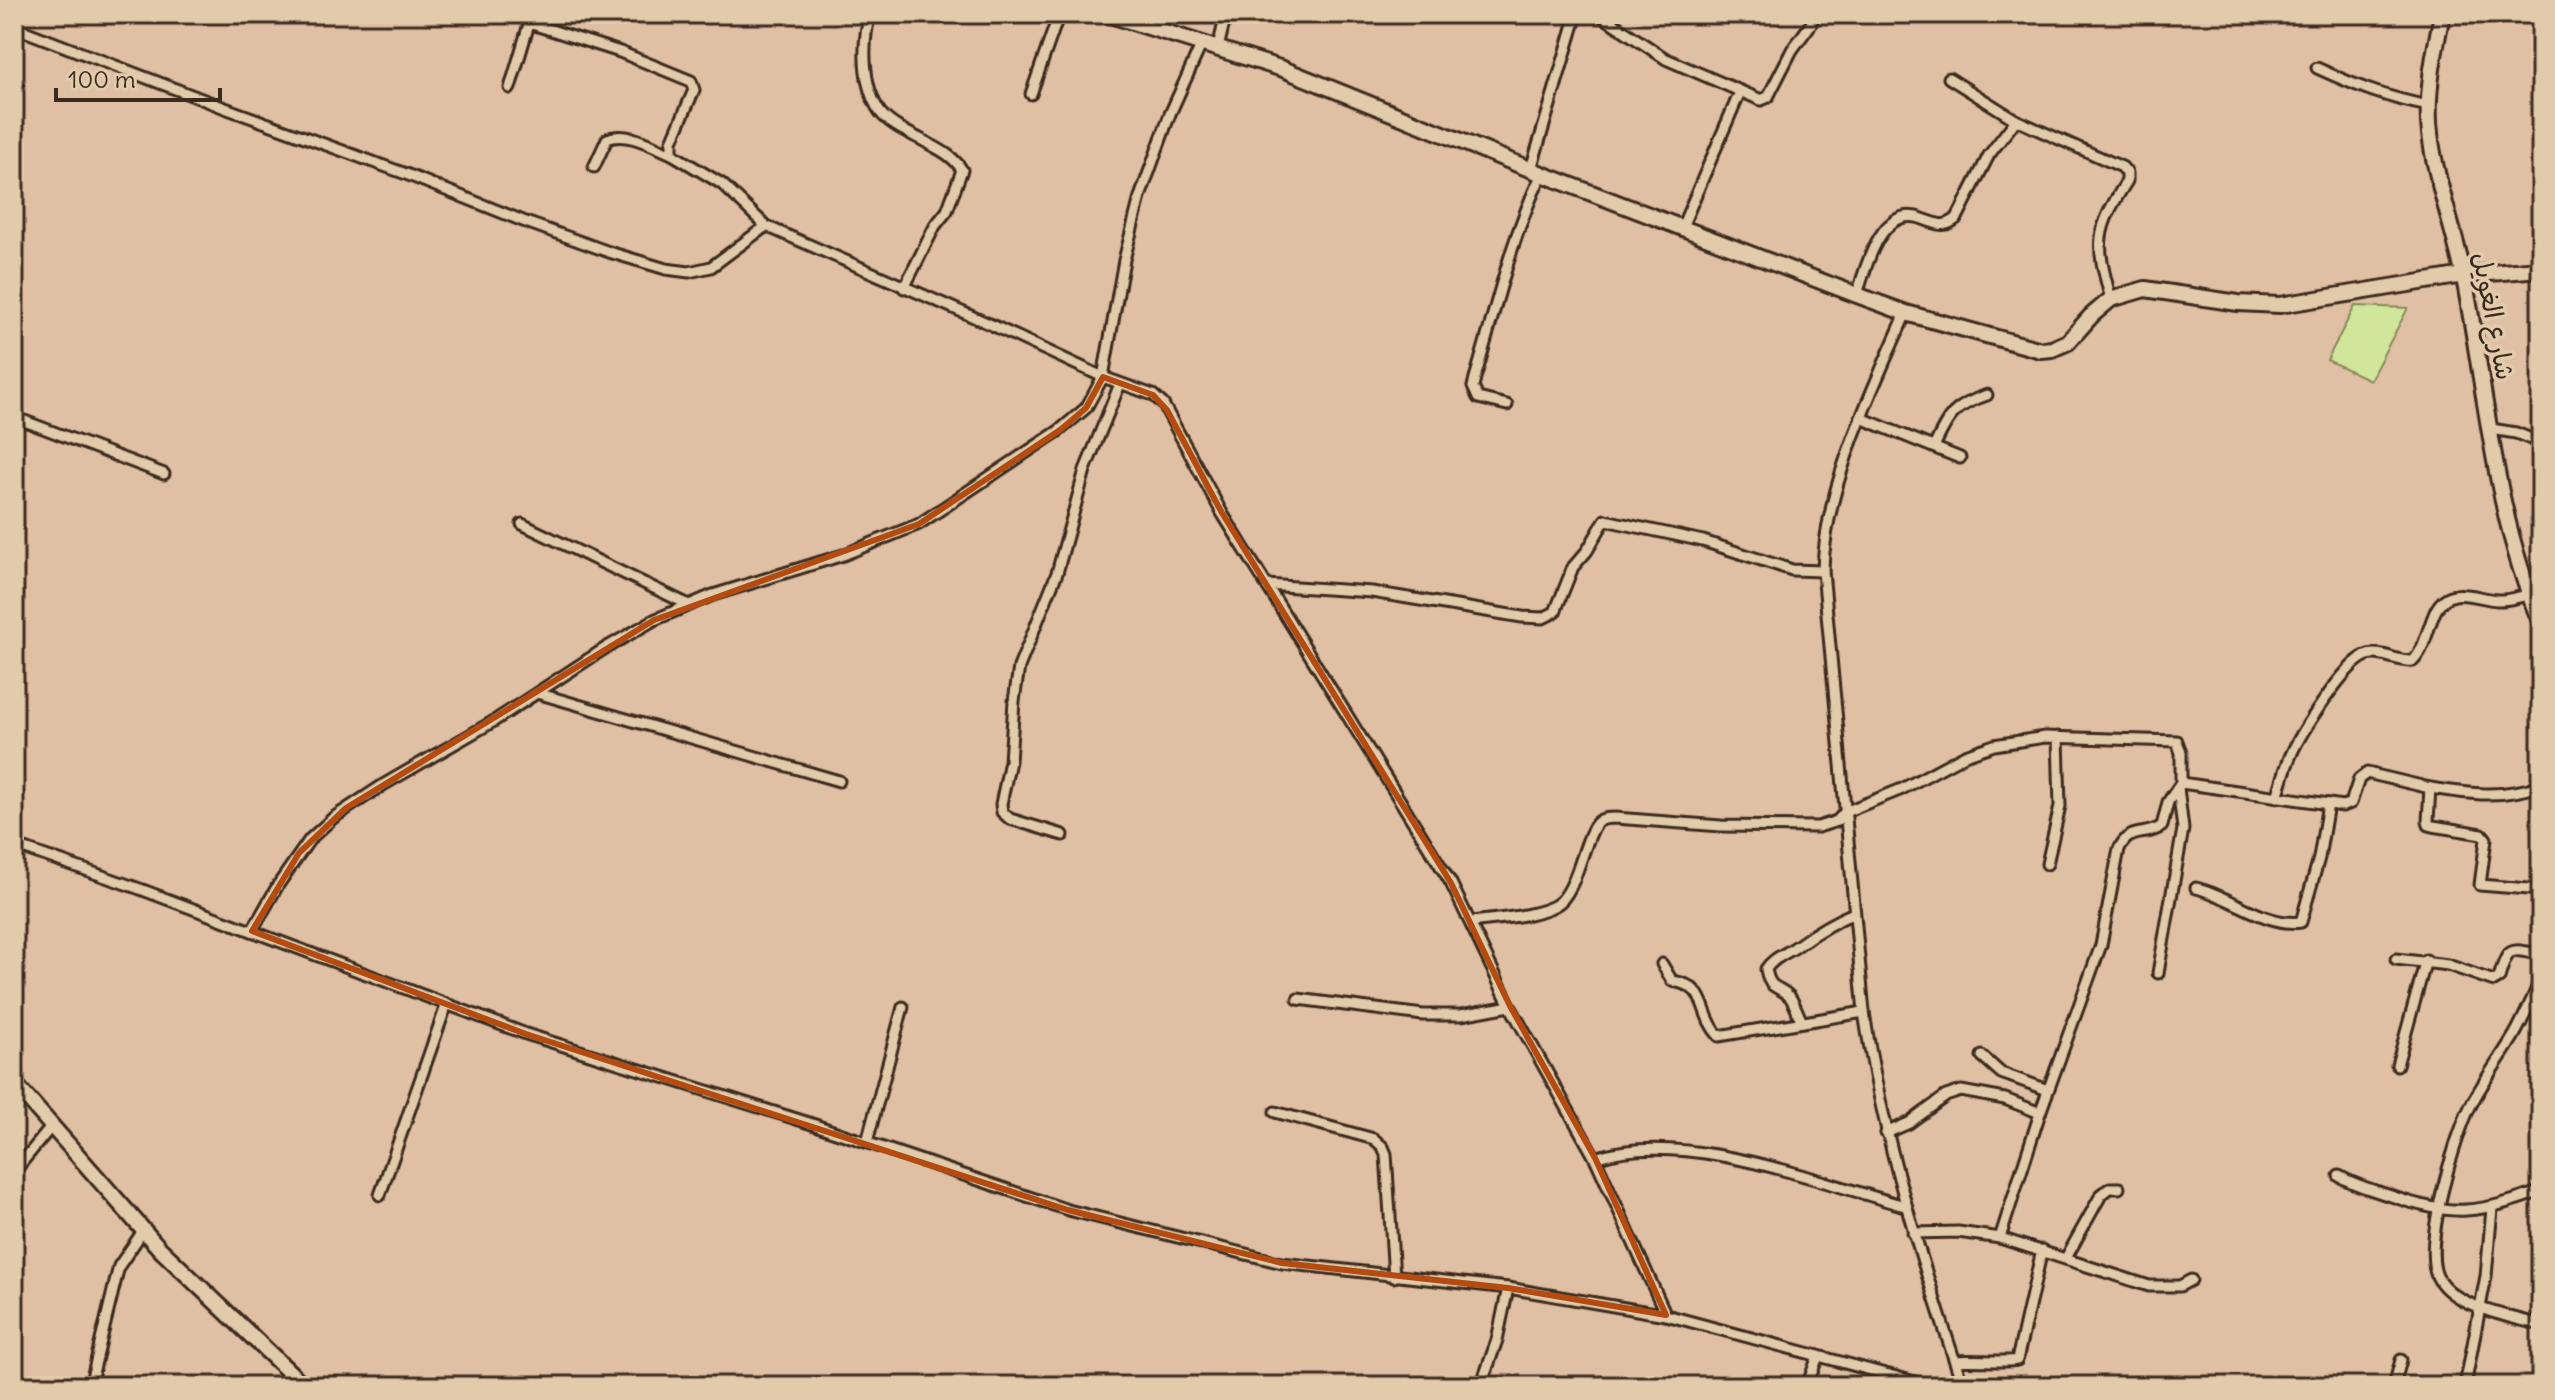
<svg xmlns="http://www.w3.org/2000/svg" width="2555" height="1400" font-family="Delius,'Playpen Sans Arabic',sans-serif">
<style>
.green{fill:#d2e69b;stroke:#86885c;stroke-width:2}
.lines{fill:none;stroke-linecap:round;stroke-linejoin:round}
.street-casing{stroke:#3b2a1e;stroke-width:15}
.secondary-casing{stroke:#3b2a1e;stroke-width:20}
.street{stroke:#e2cbab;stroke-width:9}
.secondary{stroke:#e2cbab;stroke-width:14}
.marked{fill:none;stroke:#b44b11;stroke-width:6;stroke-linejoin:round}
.labels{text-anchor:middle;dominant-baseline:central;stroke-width:7;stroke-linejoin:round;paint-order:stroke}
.street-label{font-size:26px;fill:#3b2a1e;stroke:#e2cbab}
</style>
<rect width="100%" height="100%" fill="#e0c0a4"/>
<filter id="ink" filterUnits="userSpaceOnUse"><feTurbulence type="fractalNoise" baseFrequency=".0125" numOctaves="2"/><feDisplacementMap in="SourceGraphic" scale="16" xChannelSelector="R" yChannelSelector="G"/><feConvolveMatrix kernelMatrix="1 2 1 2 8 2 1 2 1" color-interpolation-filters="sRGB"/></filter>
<g filter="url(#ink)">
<path class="green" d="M2355 306 2408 308 2370 380 2327 360Z"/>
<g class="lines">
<g class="street-casing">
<g id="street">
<path d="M870 14C862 43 862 86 880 112 890 125 909 133 922 140 938 149 953 155 962 170L947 211 935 226 904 288"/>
<path d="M1599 14 1666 59 1761 100 1768 97 1792 50 1811 24 1815 14"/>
<path d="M529 23 620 52 691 81 694 90 672 141V154L722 184 766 226 994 326 1103 377 1153 395 1163 404 1222 513 1451 883 1510 1006 1595 1158 1666 1315"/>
<path d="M14 27 225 108 406 174 523 221 609 252 666 269 689 272 711 267 766 226"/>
<path d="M1218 48 1226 14"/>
<path d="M2317 68C2356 86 2387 98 2429 106"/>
<path d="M1949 78 2016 120 2122 167 2127 173V181C2095 231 2095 242 2111 299"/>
<path d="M510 88 532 14"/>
<path d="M1031 94 1059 14"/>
<path d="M594 167 607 139C627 130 654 147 672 154"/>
<path d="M1531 169 1577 14"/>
<path d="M1682 227 1740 92"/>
<path d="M1857 295C1866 266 1881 203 1923 219 1938 224 1944 229 1957 218L1989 155 2016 120"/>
<path d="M1906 313C1873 389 1824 488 1823 571L1864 1012C1883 1141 1922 1263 1963 1386"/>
<path d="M1507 405 1478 398 1473 387 1475 378C1496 309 1510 239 1542 174"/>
<path d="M14 417 164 474"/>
<path d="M1861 418 1960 458"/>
<path d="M2491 429 2516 433 2541 443"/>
<path d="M1934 447C1948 416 1954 406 1987 395"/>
<path d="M522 524 689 605"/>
<path d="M1266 585 1372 592 1522 617 1543 618 1555 612 1573 567 1587 551 1605 520 1703 541 1792 570 1823 571"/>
<path d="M537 693 839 781"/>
<path d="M2541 785C2503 799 2469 794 2430 788L2428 821 2429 825 2433 826 2482 834 2486 839 2480 885 2541 890"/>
<path d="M2277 797C2282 783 2285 768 2291 755 2300 734 2344 665 2365 656 2380 649 2398 663 2413 661 2425 649 2428 626 2436 610 2450 584 2474 598 2497 600 2507 601 2518 597 2528 595"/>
<path d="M1063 835 1010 819 1002 812 1001 804 1010 761 1014 701 1019 667 1057 573 1085 470 1120 384"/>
<path d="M14 845 140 889 526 1034 809 1123 1068 1210 1282 1263 1508 1288 1666 1315 1930 1386"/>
<path d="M2047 864 2060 806 2058 737"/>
<path d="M2196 888C2229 895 2266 927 2301 922L2319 858 2328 804"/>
<path d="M1471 922C1493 919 1546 916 1561 901 1579 883 1585 834 1598 822 1603 818 1609 818 1615 818L1721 826 1818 827 1837 821 1845 812 1902 789 1965 755 1994 745 2045 737 2177 741 2181 753V783L2343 806 2351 803 2359 779 2367 773 2430 788"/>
<path d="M252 931 278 885 310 839 333 818 383 785 494 721 604 649 654 620 713 595 843 555 919 524 1060 430 1086 408 1103 377 1124 260 1140 197 1170 114 1202 43"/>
<path d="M2396 959 2448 965 2494 981 2499 978C2508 946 2510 948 2541 955"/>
<path d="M1662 964 1672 981C1710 986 1698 1014 1719 1036L1864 1012"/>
<path d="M2158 973 2183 829 2178 788"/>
<path d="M2541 979C2533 997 2525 1016 2515 1034 2501 1058 2483 1081 2470 1107 2455 1137 2421 1248 2438 1278 2454 1307 2511 1317 2541 1325"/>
<path d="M1298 999 1423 1015H1461L1510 1006"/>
<path d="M1802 1022C1798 1014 1795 1004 1790 997 1778 984 1770 992 1766 969 1774 957 1786 954 1797 946 1816 932 1832 922 1854 913"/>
<path d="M1982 1056 2001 1073 2048 1090"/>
<path d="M2397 1065 2426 960"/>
<path d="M1275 1112 1374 1139 1383 1147 1386 1154 1394 1277"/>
<path d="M1886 1133 1909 1123 1946 1096 1961 1091 2005 1099 2040 1113"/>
<path d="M867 1142 903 1007"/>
<path d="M1595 1158C1682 1128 1818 1182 1905 1206"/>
<path d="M14 1172 51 1127"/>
<path d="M2339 1176C2356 1186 2373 1190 2391 1196 2453 1218 2480 1213 2541 1191"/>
<path d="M380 1195 446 1006"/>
<path d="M1913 1233 1958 1232 2000 1238 2040 1113 2101 945 2119 849C2130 826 2145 838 2162 826L2168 802 2181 783"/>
<path d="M2000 1238 2149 1286H2180L2191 1280"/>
<path d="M2066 1258 2101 1195 2110 1188H2119"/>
<path d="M1955 1361C1969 1359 2009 1363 2017 1360L2042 1250"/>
<path d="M90 1386 119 1266 143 1231"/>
<path d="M1481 1386 1497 1340 1508 1288"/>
<path d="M1807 1386 1818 1356"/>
<path d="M2394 1386 2401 1360"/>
<path d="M2465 1386 2486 1276 2492 1208"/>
</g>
</g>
<g class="secondary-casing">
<g id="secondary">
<path d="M1107 14 1283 69 1542 174 1857 295 1906 313 2041 350 2052 349 2068 342 2091 316 2111 299 2145 289 2238 303 2280 305 2464 275 2541 269"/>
<path d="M2442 14C2435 50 2427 86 2429 123 2433 176 2454 226 2464 278 2486 390 2495 519 2541 623"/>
<path d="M14 1083 160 1249 304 1386"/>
</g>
</g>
<use href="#street" class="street"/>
<use href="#secondary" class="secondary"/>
</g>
</g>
<path class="marked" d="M1103 377 1153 395 1167 410 1222 513 1451 883 1510 1006 1595 1158 1666 1315 1508 1288 1282 1263 1068 1210 526 1034 252 931 299 853 346 808 654 620 919 524 1060 430 1086 408Z"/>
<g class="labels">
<g class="street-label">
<text transform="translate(2494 316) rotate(79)">شارع الغويل</text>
</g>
</g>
<rect width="2555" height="1400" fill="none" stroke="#e2cbab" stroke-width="48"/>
<rect x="24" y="24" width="2507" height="1352" fill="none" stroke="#3b2a1e" stroke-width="3" filter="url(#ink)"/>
<path d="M56 88v12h164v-12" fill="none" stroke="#3b2a1e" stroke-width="4"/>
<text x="68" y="88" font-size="24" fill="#3b2a1e" stroke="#e2cbab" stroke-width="6" paint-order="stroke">100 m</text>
</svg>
